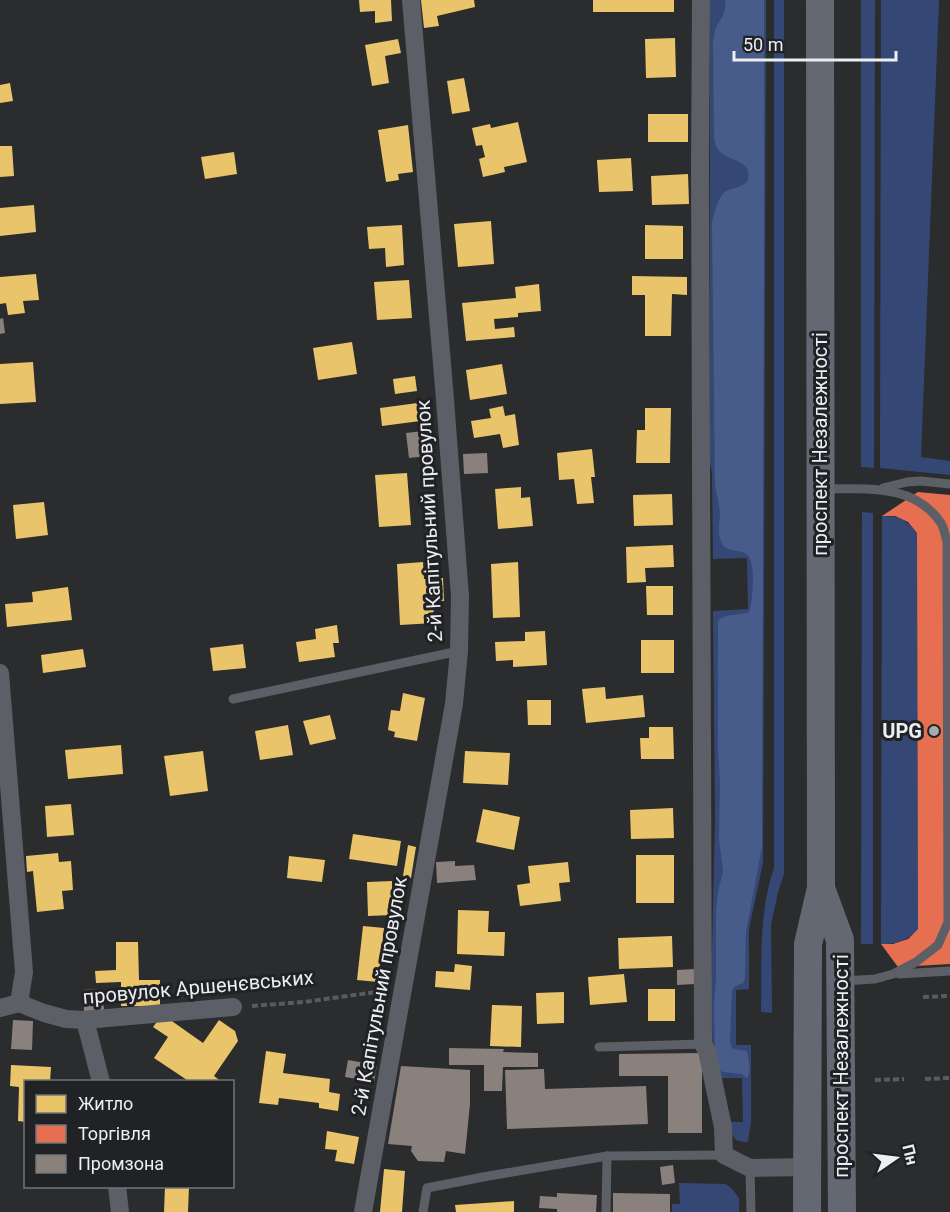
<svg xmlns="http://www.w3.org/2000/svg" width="950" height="1212" font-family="Roboto,sans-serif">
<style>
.green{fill:#354875}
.forest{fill:#485c8c}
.homes{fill:#e9c46a}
.shops{fill:#e76f51}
.industry{fill:#8a817c}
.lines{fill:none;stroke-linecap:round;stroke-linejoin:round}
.path{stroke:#585b60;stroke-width:4;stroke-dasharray:6 3;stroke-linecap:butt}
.lane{stroke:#5c5f66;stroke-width:9}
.street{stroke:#5c5f66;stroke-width:18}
.primary{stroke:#646873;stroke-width:28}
.poi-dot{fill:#a9aaad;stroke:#202225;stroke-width:2}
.labels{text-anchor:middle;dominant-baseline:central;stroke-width:6;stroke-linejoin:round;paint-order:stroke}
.street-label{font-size:20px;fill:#edeef1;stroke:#202225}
.poi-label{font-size:20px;font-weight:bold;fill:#edeef1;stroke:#202225;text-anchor:end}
</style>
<rect width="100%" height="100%" fill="#2b2c2e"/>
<g class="green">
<path d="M710 0H766L763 863 749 929V989L736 990V1045H751V1122L748 1142C732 1142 732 1136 730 1122H743L742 1078H721L713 1064 711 994 715 816 713 611 748 609 747 558 713 559 712 472 710 464Z"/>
<path d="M774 0H784V874L778 892 771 925 772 1013 761 1012C762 964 758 915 774 868Z"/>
<path d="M861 0H875L874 468 861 467Z"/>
<path d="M881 0H939L921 457 950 461V475L880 468Z"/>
<path d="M862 512 873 513V944H861Z"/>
<path d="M882 516C900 516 906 520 917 533L918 929C906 941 898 944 881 944Z"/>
<path d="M679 1183 726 1184 733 1190 739 1198V1212H672V1204H680Z"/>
</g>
<path class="forest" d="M725 0H764V226L762 847 746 932 745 978 743 983 734 987 732 991 730 1040 731 1046 733 1049 747 1051C749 1060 751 1071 747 1078L742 1074 723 1072 719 1070 715 1052 714 1004 716 980V910L718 892 723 872 719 839 720 782 718 751V621C725 613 739 616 749 612 753 601 757 558 745 553 736 549 725 553 721 541 717 532 720 523 720 513 719 504 717 494 715 485L712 221C715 213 717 201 723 194 731 185 752 191 748 171 745 159 722 160 716 146 715 143 714 140 714 136L713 43C714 38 714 32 716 28 721 18 727 12 725 0Z"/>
<g class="homes">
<path d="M359 0H391L392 21 375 23V11L360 12Z"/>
<path d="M421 0H474L475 7 437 16 439 26 424 28Z"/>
<rect x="593" y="0" width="81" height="12"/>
<path d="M675 38 676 77 646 78 645 39Z"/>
<path d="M398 39 401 53 385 56 389 83 372 86 365 45Z"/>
<path d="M464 78 470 111 452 114 447 81Z"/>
<path d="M10 83 13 101 0 103V85Z"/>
<rect x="648" y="114" width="40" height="28"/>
<path d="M518 122 527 162 504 167 505 172 483 177 479 159 485 157 482 145 476 146 472 128 490 124 491 128Z"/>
<path d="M408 125 413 172 398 174 399 180 386 182 378 130Z"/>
<path d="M0 146H12L14 176 0 177Z"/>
<path d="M234 152 237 174 205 179 201 157Z"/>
<path d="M631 158 633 191 599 192 597 160Z"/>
<path d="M688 174 689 204 652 205 651 176Z"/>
<path d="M34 205 36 232 0 236V208Z"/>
<path d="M491 221 494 264 458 267 454 224Z"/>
<path d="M402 225 404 265 386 267 385 248 369 249 367 227Z"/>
<path d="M645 225 683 226V259H645Z"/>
<path d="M36 274 39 300 23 301 25 313 8 315 6 303 0 304V277Z"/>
<path d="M632 276 687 277V295L672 294 671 336H645V295H632Z"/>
<path d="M409 280 412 318 377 320 374 282Z"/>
<path d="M539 284 541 311 518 313V317L494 319 495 329 514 327 515 337 466 341 462 303 516 298 515 287Z"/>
<path d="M352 342 357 374 318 380 313 348Z"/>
<path d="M33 362 36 402 0 404V364Z"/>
<path d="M502 364 507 394 470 400 466 370Z"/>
<path d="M415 376 417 391 395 394 393 379Z"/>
<path d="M425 402 428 420 382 426 380 408Z"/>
<path d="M503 406 505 416 515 414 519 445 503 448 500 434 474 438 471 421 491 418 489 409Z"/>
<path d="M645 408H671L670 463H636L637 430H645Z"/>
<path d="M592 449 595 477H591L594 503 577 504 574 479 559 480 557 453Z"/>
<path d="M407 473 411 525 379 527 375 475Z"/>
<path d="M521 487V498L530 497 533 526 498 529 495 489Z"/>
<path d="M672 494 673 525 634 526 633 495Z"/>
<path d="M44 502 48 535 16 539 13 505Z"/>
<path d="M673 545 674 567 645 568 646 582 627 583 626 547Z"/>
<path d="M423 562 424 579 443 578 444 601H433L434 623 400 625 397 564Z"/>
<path d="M518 562 520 617 493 618 491 564Z"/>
<path d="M646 586H673V615H647Z"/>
<path d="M68 587 72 620 7 627 5 604 33 602 32 592Z"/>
<path d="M337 625 339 643H333L335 657 299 662 296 642 316 639 315 629Z"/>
<path d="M545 631 547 665 513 667V660L496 661 495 642 525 641V632Z"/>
<rect x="641" y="640" width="33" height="33"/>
<path d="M243 644 246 668 213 671 210 648Z"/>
<path d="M83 649 86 667 43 673 41 655Z"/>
<path d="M605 687 606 699 643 695 645 717 586 723 582 689Z"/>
<path d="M403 693 425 698 417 741 394 737 395 732 388 730 391 710 400 711Z"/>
<path d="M527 700H551V725H528Z"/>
<path d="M330 715 336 739 310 745 303 721Z"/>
<path d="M288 725 293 755 260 760 255 731Z"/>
<path d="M649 727H673L674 759H641L640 738H649Z"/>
<path d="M121 745 123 774 68 779 65 750Z"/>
<path d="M203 751 208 791 170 796 164 756Z"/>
<path d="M465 751 510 753 508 785 463 783Z"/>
<path d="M71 804 74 835 47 837 45 806Z"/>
<path d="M673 808 674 838 631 839 630 810Z"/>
<path d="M483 809 520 817 514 850 476 842Z"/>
<path d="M353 834 401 841 397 866 349 859Z"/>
<path d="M408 845 416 847 411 878 403 876Z"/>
<path d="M58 853 59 862 71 861 73 890 62 891 64 909 37 912 33 871 27 872 26 856Z"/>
<rect x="636" y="855" width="38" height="48"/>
<path d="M289 856 325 860 322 882 287 878Z"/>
<path d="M568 862 570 882 559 883 561 901 520 906 517 885 530 883 528 866Z"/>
<path d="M392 881 393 915 368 916 367 882Z"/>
<path d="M458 910 489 911 488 932H505L504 956 457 954Z"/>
<path d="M363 926 384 928 378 982 357 980Z"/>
<path d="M672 936 673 967 619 969 618 938Z"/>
<path d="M116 942H138L139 980H160V1006H121V982L96 983 95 971 116 970Z"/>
<path d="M455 964 472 966 470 990 435 987 436 971 454 972Z"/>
<path d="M624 974 627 1002 590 1005 588 977Z"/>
<rect x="648" y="989" width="27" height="32"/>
<path d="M564 992V1023L537 1024 536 993Z"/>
<path d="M492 1005 522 1006 521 1047 490 1046Z"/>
<path d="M159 1019H169L203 1043 219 1020 235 1031 238 1041 214 1076 222 1082H190L154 1058 168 1037 153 1027Z"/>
<path d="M266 1051 286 1054 283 1073 330 1079 329 1092 340 1094 338 1111 319 1108V1103L279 1098 278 1105 259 1103Z"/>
<path d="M11 1065 51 1067 50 1082H26V1122L18 1121 19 1087 10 1086Z"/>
<path d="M327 1131 359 1137 354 1164 335 1161 337 1150 325 1149Z"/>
<path d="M384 1169 405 1171 402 1212H380Z"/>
<path d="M165 1186H189L188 1212H164Z"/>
<path d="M514 1201V1212H456L455 1205Z"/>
</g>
<path class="shops" d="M918 492 950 495V964L898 967 881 944H893L908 939 918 929 917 533 908 522 895 516H882Z"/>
<g class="industry">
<path d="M3 318 5 333 0 334V319Z"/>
<path d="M432 430 435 455 409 458 406 433Z"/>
<path d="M487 453 488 473 464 474 463 454Z"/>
<path d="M455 861V866L474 865 476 880 437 883 436 862Z"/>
<path d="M695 969V984L677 985V970Z"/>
<path d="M102 989 104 1010 84 1011 83 990Z"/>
<path d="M13 1020 33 1021 32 1050 11 1049Z"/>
<path d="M449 1048 504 1049 503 1052 538 1053V1067H503L502 1091H484V1065H449Z"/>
<path d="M702 1053V1133H668V1076H619V1054Z"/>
<path d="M348 1060 377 1065 374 1082 345 1077Z"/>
<path d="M401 1066 470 1070V1104L465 1154 446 1151 444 1162 418 1161 411 1151 412 1146 388 1144Z"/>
<path d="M544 1069 545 1089 646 1086 648 1124 507 1129 505 1070Z"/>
<path d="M673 1165 675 1183 662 1185 660 1167Z"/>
<path d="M557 1193 597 1195 596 1212H557V1209L539 1208 540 1196 557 1197Z"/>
<path d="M613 1193 670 1194V1212H613Z"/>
</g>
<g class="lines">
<g class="path">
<path d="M923 997 950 996"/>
<path d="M252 1006 304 1002 384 991"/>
<path d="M925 1079 950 1078"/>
<path d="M875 1080 904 1079"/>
</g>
<g class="lane">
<path d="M883 488 907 482 921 481 950 484"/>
<path d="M823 489C865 489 914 483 941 523 944 528 945 535 947 541L948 922 938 945 916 962 893 974 875 979 843 981"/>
<path d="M233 699 459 651"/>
<path d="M899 974 950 971"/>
<path d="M599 1047 703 1044"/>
<path d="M750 1168 751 1212"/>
<path d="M423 1212 427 1188 483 1177 607 1156 724 1155"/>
<path d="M606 1212 607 1156"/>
</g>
<g class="street">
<path d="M701 0 700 166 703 1044 707 1051 723 1127 724 1155 750 1168 807 1167"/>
<path d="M0 673 24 972 19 1003"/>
<path d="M0 1008 19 1003 44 1013 66 1019 85 1020 233 1007"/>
<path d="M85 1020 101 1082"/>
<path d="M117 1186 120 1212"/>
<path d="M363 1212 454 704 459 651 460 596 444 387 411 0"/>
</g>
<g class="primary">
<path d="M821 888 840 940 842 1212"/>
<path d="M807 1212 808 944 821 888 820 0"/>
</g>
</g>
<circle class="poi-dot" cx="934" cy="731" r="6"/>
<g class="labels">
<g class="street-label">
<text transform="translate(820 444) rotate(-90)">проспект Незалежності</text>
<text transform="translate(429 521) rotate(-93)">2-й Капітульний провулок</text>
<text transform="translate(198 987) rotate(-5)">провулок Аршенєвських</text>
<text transform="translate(379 996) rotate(-80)">2-й Капітульний провулок</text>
<text transform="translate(841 1066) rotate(-90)">проспект Незалежності</text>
</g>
<g class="poi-label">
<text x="922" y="731">UPG</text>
</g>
</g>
<rect x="24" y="1080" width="210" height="108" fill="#202225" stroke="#727477" stroke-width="1.5"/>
<rect x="36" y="1095" width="30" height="18" fill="#e9c46a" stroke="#727477" stroke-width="1.5"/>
<text x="78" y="1110" font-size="18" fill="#edeef1">Житло</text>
<rect x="36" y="1125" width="30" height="18" fill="#e76f51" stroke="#727477" stroke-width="1.5"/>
<text x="78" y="1140" font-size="18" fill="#edeef1">Торгівля</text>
<rect x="36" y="1155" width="30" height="18" fill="#8a817c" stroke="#727477" stroke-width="1.5"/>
<text x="78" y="1170" font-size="18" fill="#edeef1">Промзона</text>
<g transform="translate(896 1158) rotate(76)" stroke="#202225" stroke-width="4.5" paint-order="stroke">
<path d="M0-4.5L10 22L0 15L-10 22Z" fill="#edeef1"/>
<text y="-9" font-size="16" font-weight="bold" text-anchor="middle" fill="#edeef1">Пн</text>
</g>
<path d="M734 51v9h162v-9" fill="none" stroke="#edeef1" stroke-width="3"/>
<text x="743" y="51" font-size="18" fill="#edeef1" stroke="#202225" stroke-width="4.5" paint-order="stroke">50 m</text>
</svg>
